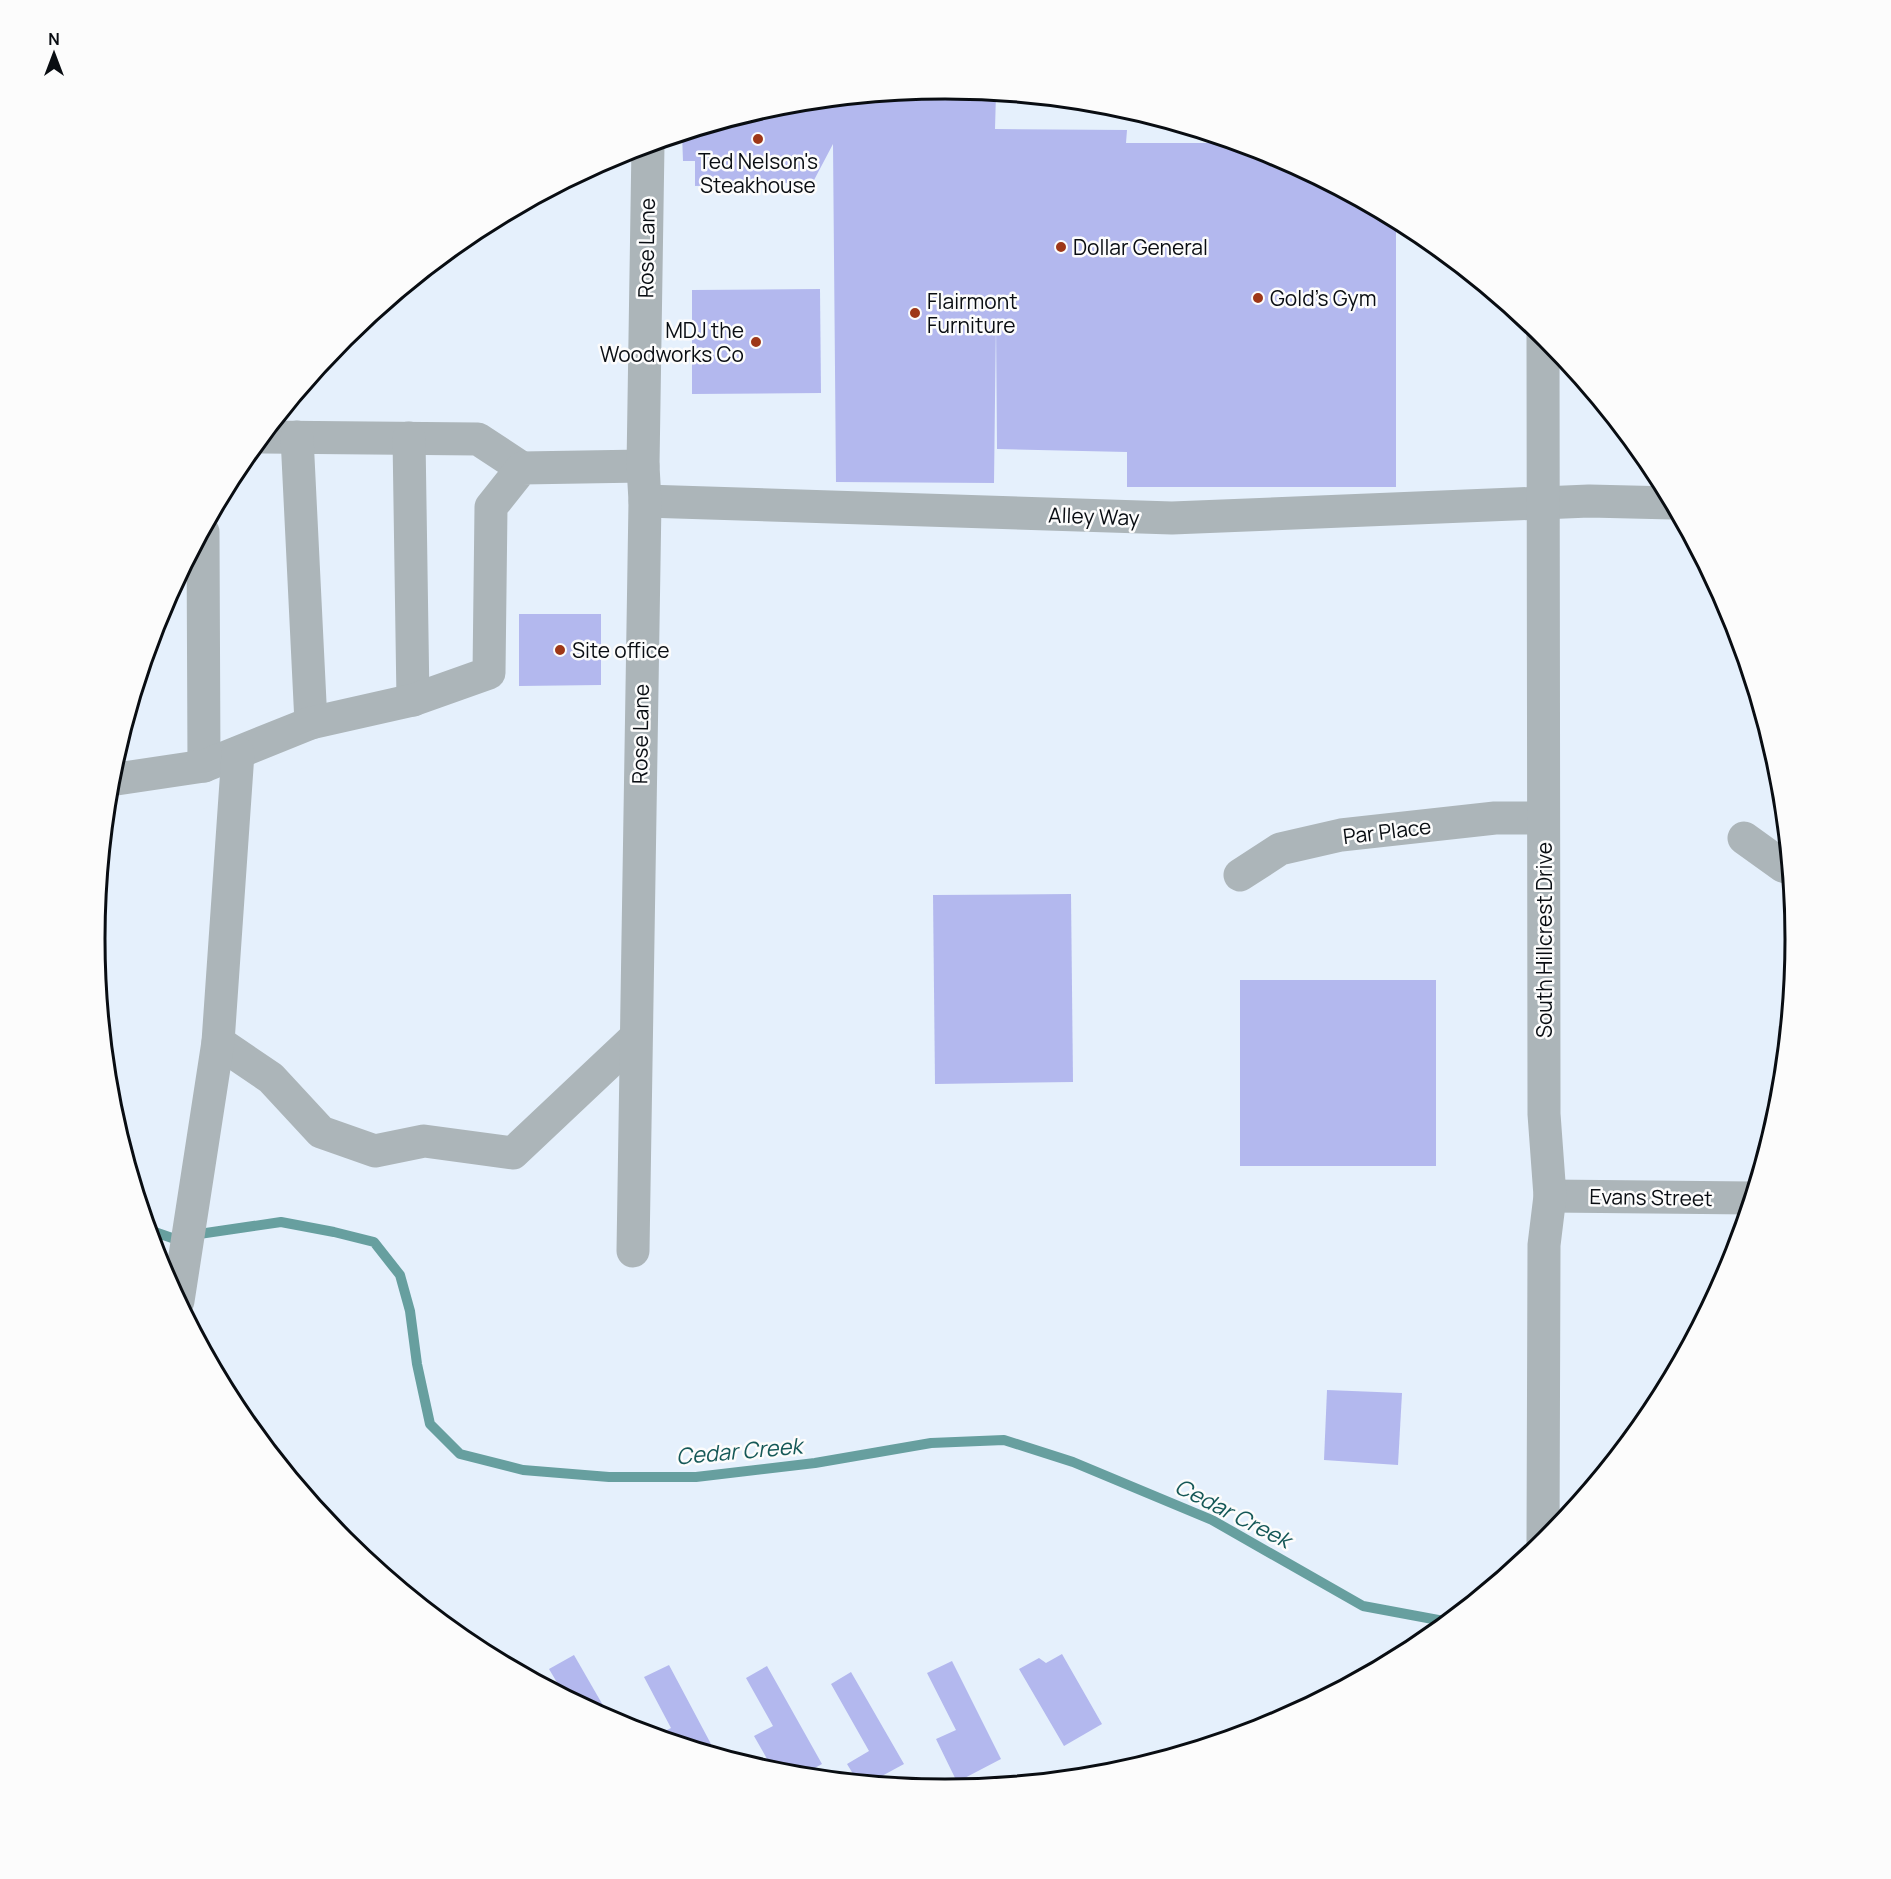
<svg xmlns="http://www.w3.org/2000/svg" width="1891" height="1879" font-family="Manrope,sans-serif">
<style>
.lines{fill:none;stroke-linecap:round;stroke-linejoin:round}
.stream{stroke:#679f9f;stroke-width:10}
.building{fill:#b3b8ee}
.minor{stroke:#acb5b9;stroke-width:33}
.poi-dot{fill:#9e3718;stroke:#fcfcfc;stroke-width:2}
.labels{text-anchor:middle;dominant-baseline:central;stroke-width:5;stroke-linejoin:round;paint-order:stroke}
.poi-label{font-size:21px;fill:#090d12;stroke:#fcfcfc;text-anchor:start}
.street-label{font-size:21px;fill:#090d12;stroke:#fcfcfc}
.water-label{font-size:22px;font-style:italic;fill:#155857;stroke:#fcfcfc}
.rim{fill:none;stroke:#090d12;stroke-width:3}
</style>
<rect width="100%" height="100%" fill="#e5f0fc"/>
<g class="lines">
<path class="stream" d="M149 1230 172 1238 281 1222 334 1232 374 1242 400 1275 410 1311 417 1364 430 1424 460 1454 523 1470 609 1477H696L815 1463 931 1443 1004 1440 1073 1462 1212 1520 1363 1606 1449 1622"/>
</g>
<g class="building">
<path d="M946 89 996 93 995 129 1127 130 1126 143H1238L1271 153 1396 220V487H1127V452L997 449 996 318 994 483 836 482 833 144 813 182 695 186V161H683L682 134 780 105Z"/>
<path d="M820 289 821 393 692 394V290Z"/>
<path d="M519 614H601V685L519 686Z"/>
<path d="M1071 894 1073 1082 935 1084 933 895Z"/>
<rect x="1240" y="980" width="196" height="186"/>
<path d="M1327 1390 1402 1393 1398 1465 1324 1460Z"/>
<path d="M1062 1654 1102 1724 1064 1746 1019 1669 1039 1658 1046 1663Z"/>
<path d="M574 1655 612 1721 565 1696 549 1669Z"/>
<path d="M952 1661 1001 1759 957 1782 936 1739 956 1730 927 1673Z"/>
<path d="M669 1665 711 1744 699 1750 655 1736 671 1728 644 1677Z"/>
<path d="M767 1666 822 1764 800 1776 775 1773 754 1736 773 1726 746 1678Z"/>
<path d="M851 1672 904 1764 869 1783 858 1782 847 1764 869 1751 831 1684Z"/>
</g>
<g class="lines">
<g class="minor">
<path d="M262 437 478 439 522 468"/>
<path d="M297 437 311 723"/>
<path d="M409 438 413 700"/>
<path d="M645 501 1172 518 1589 501 1673 503"/>
<path d="M203 532 204 766"/>
<path d="M110 780 204 766 311 723 413 700 489 673 491 507 522 468 643 466"/>
<path d="M1744 838 1783 866 1789 868"/>
<path d="M1240 875 1280 849 1341 835 1495 818H1543"/>
<path d="M218 1042 271 1078 321 1132 375 1151 424 1141 513 1153 635 1038"/>
<path d="M1550 1196 1752 1198"/>
<path d="M633 1251 645 501 643 466 648 145"/>
<path d="M178 1301 218 1042 238 753"/>
<path d="M1543 1545 1544 1245 1550 1196 1544 1114 1543 334"/>
</g>
</g>
<g class="poi-dot">
<circle cx="758" cy="139" r="6"/>
<circle cx="1061" cy="247" r="6"/>
<circle cx="1258" cy="298" r="6"/>
<circle cx="915" cy="313" r="6"/>
<circle cx="756" cy="342" r="6"/>
<circle cx="560" cy="650" r="6"/>
</g>
<g class="labels">
<g class="poi-label">
<text x="758" y="161" text-anchor="middle">Ted Nelson's<tspan x="758" dy="24">Steakhouse</tspan></text>
<text x="1073" y="247">Dollar General</text>
<text x="1270" y="298">Gold's Gym</text>
<text x="927" y="301">Flairmont<tspan x="927" dy="24">Furniture</tspan></text>
<text x="744" y="330" text-anchor="end">MDJ the<tspan x="744" dy="24">Woodworks Co</tspan></text>
<text x="572" y="650">Site office</text>
</g>
<g class="street-label">
<text transform="translate(646 248) rotate(-89)">Rose Lane</text>
<text transform="translate(1094 516) rotate(2)">Alley Way</text>
<text transform="translate(640 734) rotate(-89)">Rose Lane</text>
<text transform="translate(1387 831) rotate(-7)">Par Place</text>
<text transform="translate(1544 940) rotate(-90)">South Hillcrest Drive</text>
<text transform="translate(1651 1197) rotate(1)">Evans Street</text>
</g>
<g class="water-label">
<text transform="translate(739 1451) rotate(-5)">Cedar Creek</text>
<text transform="translate(1233 1513) rotate(27)">Cedar Creek</text>
</g>
</g>
<path d="M0 0H1891V1879H0ZM105 939a840 840 0 1 1 1680 0a840 840 0 1 1-1680 0Z" fill="#fcfcfc" fill-rule="evenodd"/>
<path class="rim" d="M105 939a840 840 0 1 1 1680 0a840 840 0 1 1-1680 0Z"/>
<g transform="translate(54 54)" stroke="#fcfcfc" stroke-width="4.5" paint-order="stroke">
<path d="M0-4.5L10 22L0 15L-10 22Z" fill="#090d12"/>
<text y="-9" font-size="16" font-weight="bold" text-anchor="middle" fill="#090d12">N</text>
</g>
</svg>
